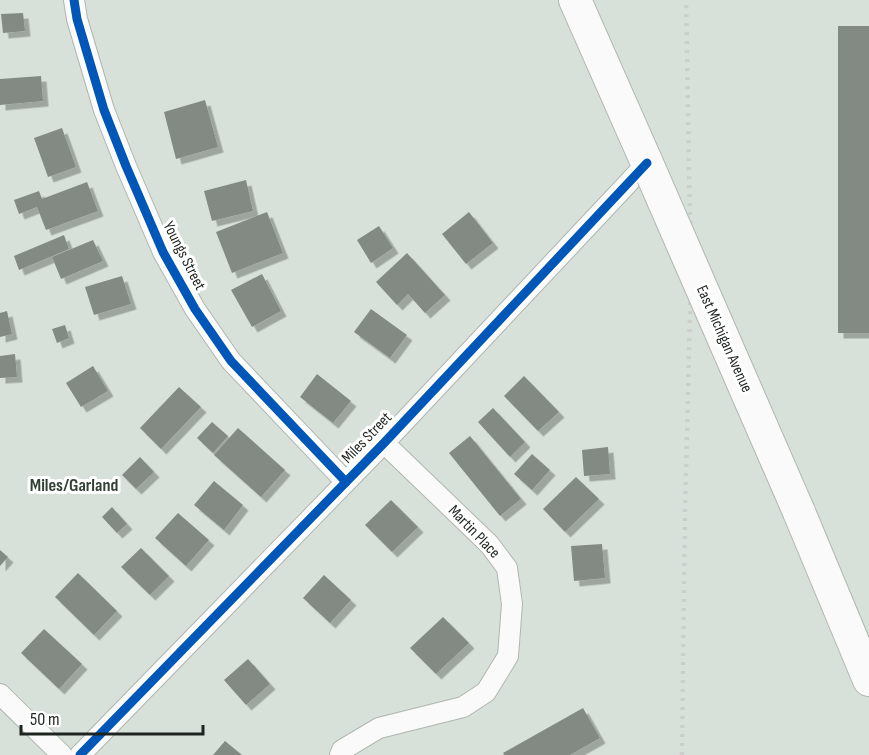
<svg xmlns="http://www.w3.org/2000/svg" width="869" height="755" font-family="'Sofia Sans Condensed',sans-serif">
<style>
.building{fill:#838a84;filter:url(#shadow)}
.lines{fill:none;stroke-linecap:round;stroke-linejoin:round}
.minor-casing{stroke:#afb6b0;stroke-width:22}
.primary-casing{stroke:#afb6b0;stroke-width:34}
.minor{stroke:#f9faf9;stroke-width:20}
.primary{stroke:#f9faf9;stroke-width:32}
.rail{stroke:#cccecc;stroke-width:4.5;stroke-dasharray:3 6;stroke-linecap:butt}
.primary-bridge-casing{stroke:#afb6b0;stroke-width:34;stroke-linecap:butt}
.primary-bridge{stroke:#f9faf9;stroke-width:32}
.cycleway-casing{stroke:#fff;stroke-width:13}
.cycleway{stroke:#0057b8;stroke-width:9}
.labels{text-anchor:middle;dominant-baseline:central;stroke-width:6;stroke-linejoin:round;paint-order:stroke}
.street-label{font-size:16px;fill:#1e241f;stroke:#fff}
.neighbourhood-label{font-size:18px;font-weight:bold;fill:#334135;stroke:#fff}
</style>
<defs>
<filter id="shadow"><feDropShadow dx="5.5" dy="5.5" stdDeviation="0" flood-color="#0004"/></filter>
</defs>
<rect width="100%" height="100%" fill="#d8e1d9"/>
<g class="building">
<path d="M23 13 25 31 3 33 1 14Z"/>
<rect x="838" y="26" width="31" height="307"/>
<path d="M41 76 43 101 0 105V79Z"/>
<path d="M205 100 218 147 176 159 164 112Z"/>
<path d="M62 128 76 167 48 177 34 138Z"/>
<path d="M246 180 253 211 212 221 204 191Z"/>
<path d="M87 182 98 211 46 230 37 207 19 214 14 200 39 191 42 199Z"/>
<path d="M267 212 283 253 232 273 216 232Z"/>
<path d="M469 212 493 243 466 264 442 234Z"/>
<path d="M379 226 393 248 371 263 357 240Z"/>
<path d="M64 235 69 249 19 270 14 256Z"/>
<path d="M93 240 103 261 61 279 52 257Z"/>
<path d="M407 253 445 295 425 313 408 294 397 305 376 282Z"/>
<path d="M262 274 281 311 252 327 231 290Z"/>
<path d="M122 276 131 304 94 315 85 287Z"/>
<path d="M371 309 407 335 390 358 354 332Z"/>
<path d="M7 311 12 334 0 337V313Z"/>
<path d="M65 325 69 338 57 343 52 329Z"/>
<path d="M15 354 17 377 0 378V356Z"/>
<path d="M93 366 108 391 81 407 66 383Z"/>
<path d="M317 374 351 401 333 423 300 397Z"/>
<path d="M524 376 559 412 538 431 504 396Z"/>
<path d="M179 387 201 407 161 449 140 428Z"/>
<path d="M493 408 525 442 510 457 478 422Z"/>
<path d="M212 422 228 436 213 453 197 438Z"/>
<path d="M238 428 285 470 261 497 214 455Z"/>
<path d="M470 436 521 499 500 516 449 453Z"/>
<path d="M608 447 610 474 584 476 582 450Z"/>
<path d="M532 454 550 470 532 490 514 474Z"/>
<path d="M140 457 154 472 136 489 122 475Z"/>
<path d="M576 477 599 499 565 532 543 509Z"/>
<path d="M214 481 243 505 224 530 194 505Z"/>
<path d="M391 500 418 527 392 552 365 525Z"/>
<path d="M112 507 127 524 117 533 102 517Z"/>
<path d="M178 513 209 540 186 566 155 538Z"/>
<path d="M602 544 605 578 574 581 571 546Z"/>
<path d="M141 548 169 576 150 595 121 567Z"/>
<path d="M0 550 8 557 0 566Z"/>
<path d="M78 573 117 611 94 635 55 597Z"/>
<path d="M324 575 351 600 330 623 303 598Z"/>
<path d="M443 617 469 643 436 674 410 648Z"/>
<path d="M44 629 82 664 59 689 21 653Z"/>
<path d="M248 659 270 684 246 705 224 680Z"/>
<path d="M583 708 600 738 570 755H504L503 753Z"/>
<path d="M225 741 242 755H213Z"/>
</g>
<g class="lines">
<g class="minor-casing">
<g id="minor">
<path d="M74 0 77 19 104 110 126 166 163 252 195 309 231 361 346 482"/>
<path d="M0 694 62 755"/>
<path d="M80 755 384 443 647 163"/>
<path d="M340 755 342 750 379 728 463 707 486 692 508 656 512 604 507 568 489 544 384 443"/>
</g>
</g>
<g class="primary-casing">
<g id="primary">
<path d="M575 0 647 163"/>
<path d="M799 512 869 680"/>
</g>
</g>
<use href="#minor" class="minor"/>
<use href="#primary" class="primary"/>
<path class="rail" d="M682 755 685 511 691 276 686 0"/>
<g class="primary-bridge-casing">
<path id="primary-bridge" d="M647 163 799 512"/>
</g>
<use href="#primary-bridge" class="primary-bridge"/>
<g class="cycleway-casing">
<g id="cycleway">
<path d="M74 0 77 19 104 110 126 166 163 252 195 309 231 361 346 482"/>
<path d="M80 755 384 443 647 163"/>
</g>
</g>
<use href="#cycleway" class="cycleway"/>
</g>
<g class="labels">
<g class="street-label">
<text transform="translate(184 256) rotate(63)">Youngs Street</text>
<text transform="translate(724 339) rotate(66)">East Michigan Avenue</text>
<text transform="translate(367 438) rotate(-46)">Miles Street</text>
<text transform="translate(474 532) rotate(46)">Martin Place</text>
</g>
<g class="neighbourhood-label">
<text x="74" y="485">Miles/Garland</text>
</g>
</g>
<path d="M21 725v9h182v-9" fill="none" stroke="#1e241f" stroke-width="3"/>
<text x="30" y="725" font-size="18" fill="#1e241f" stroke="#ffffff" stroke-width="4.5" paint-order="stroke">50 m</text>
</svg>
